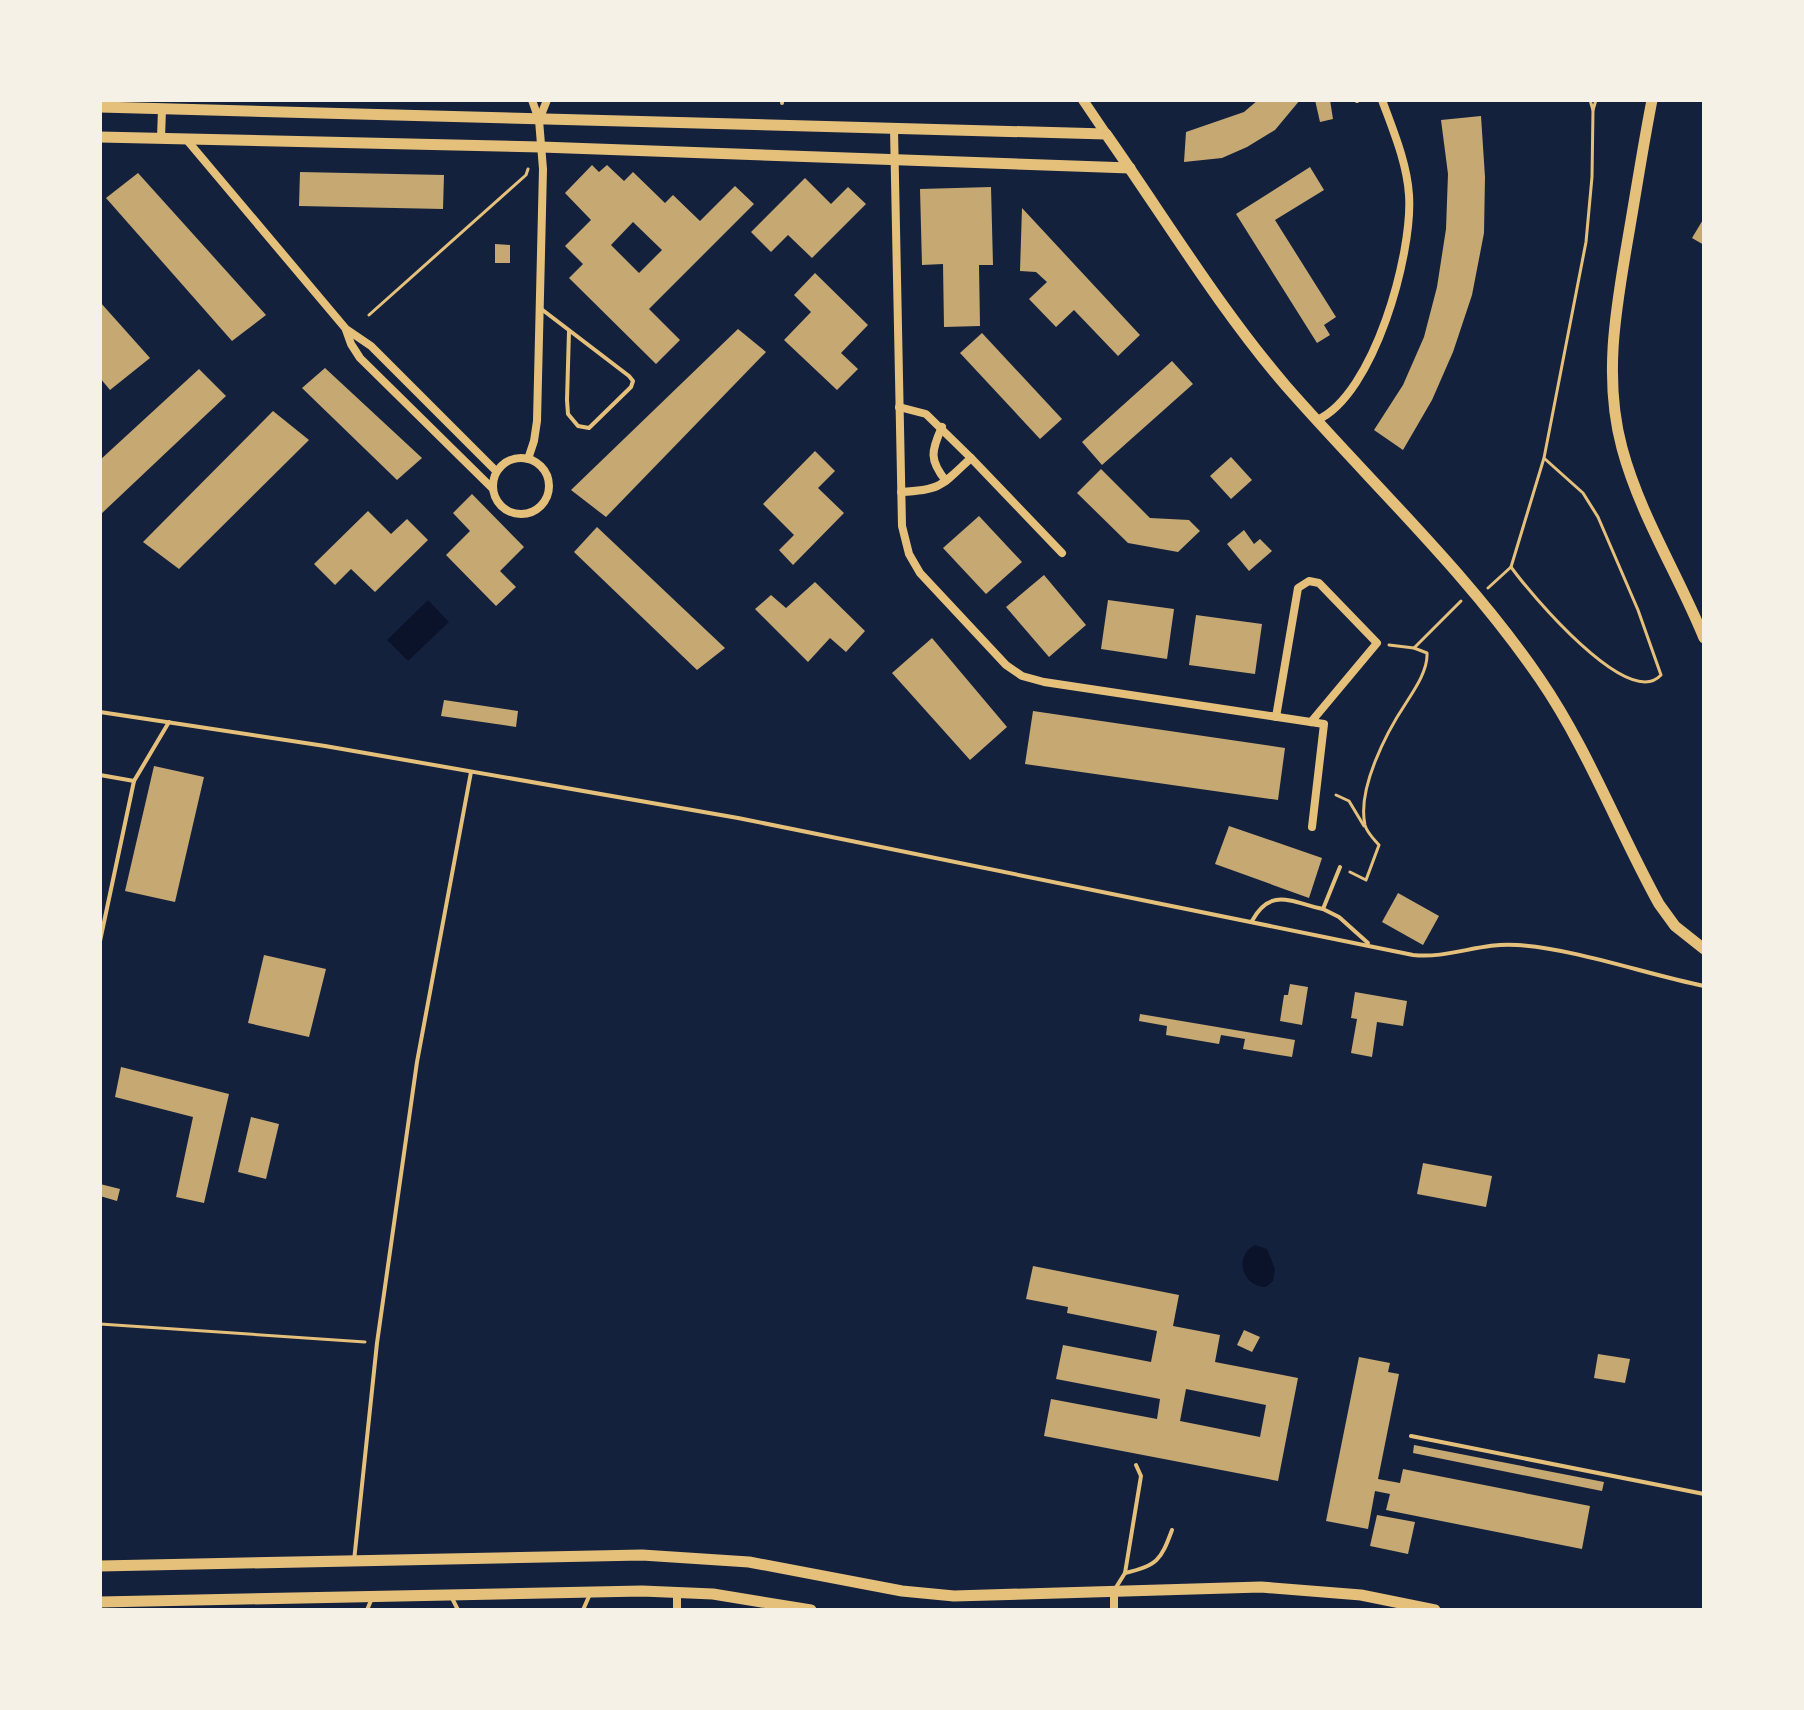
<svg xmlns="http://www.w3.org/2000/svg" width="1804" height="1710" font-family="'Noto Sans',sans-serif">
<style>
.water{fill:#0b132b}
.building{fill:#c6a872;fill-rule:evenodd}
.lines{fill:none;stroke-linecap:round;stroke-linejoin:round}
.path{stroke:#e5c07b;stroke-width:3}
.service{stroke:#e5c07b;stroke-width:4}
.minor{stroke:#e5c07b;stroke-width:8}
.tertiary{stroke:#e5c07b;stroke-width:10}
.secondary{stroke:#e5c07b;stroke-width:11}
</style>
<rect width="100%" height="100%" fill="#14213d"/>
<g class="water">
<path d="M428 600 449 622 408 661 387 640Z"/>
<path d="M1255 1245 1267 1249 1275 1269 1273 1281 1266 1287C1242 1287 1233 1256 1255 1245Z"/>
</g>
<g class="building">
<path d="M1258 100H1300L1275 130 1247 147 1222 158 1184 162 1186 132 1244 112Z"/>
<path d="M1315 100H1330L1333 119 1320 122Z"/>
<path d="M1481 116 1485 177 1484 233 1472 295 1453 352 1432 400 1403 450 1374 430 1403 385 1424 337 1437 287 1446 229 1448 174 1441 120Z"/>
<path d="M592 165 599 172 607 165 624 181 633 172 665 203 673 195 700 221 735 186 754 204 649 309 680 340 656 364 569 278 583 264 565 246 591 220 565 193ZM633 222 662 250 639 273 611 245Z"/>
<path d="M1310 167 1324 190 1275 220 1336 317 1324 325 1330 335 1317 343 1236 214Z"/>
<path d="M300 172 444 175 443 209 299 206Z"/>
<path d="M138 173 266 315 232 341 106 198Z"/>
<path d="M805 178 831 204 848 187 866 204 812 258 788 235 771 252 751 232Z"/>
<path d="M991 187 993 265H979L980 326 944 327 943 264 922 265 920 189Z"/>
<path d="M1022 208 1140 335 1118 356 1074 310 1056 327 1029 299 1047 282 1036 272 1020 271Z"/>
<path d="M1704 218V245L1692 238Z"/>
<path d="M495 244 510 245V263H495Z"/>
<path d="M815 273 868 325 841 353 858 369 837 390 784 340 811 312 794 295Z"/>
<path d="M100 302 150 358 110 390 100 378Z"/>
<path d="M738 329 766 352 606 517 571 490Z"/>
<path d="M982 333 1062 419 1040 439 960 353Z"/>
<path d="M1172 361 1193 384 1102 465 1082 442Z"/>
<path d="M325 368 422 458 397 480 302 388Z"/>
<path d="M199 369 226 396 100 515V460Z"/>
<path d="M273 411 309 440 179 569 143 542Z"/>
<path d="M815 451 835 471 818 488 844 513 793 565 779 550 794 535 763 504Z"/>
<path d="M1231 457 1252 480 1231 499 1210 476Z"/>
<path d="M1101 469 1150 518 1189 520 1200 531 1178 552 1128 543 1077 493Z"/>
<path d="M472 494 524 547 500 571 516 587 496 606 446 555 470 531 453 513Z"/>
<path d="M368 511 391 534 407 519 428 540 375 592 351 569 335 585 314 564Z"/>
<path d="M979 516 1022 562 986 594 943 548Z"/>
<path d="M597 527 725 648 697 670 574 552Z"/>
<path d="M1244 530 1254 544 1260 539 1272 551 1249 571 1227 544Z"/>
<path d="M1044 575 1086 625 1049 657 1006 607Z"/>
<path d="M815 582 865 631 846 652 830 638 808 662 755 609 771 595 786 608Z"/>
<path d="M1108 600 1174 609 1167 659 1101 649Z"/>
<path d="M1196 615 1262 624 1255 674 1189 665Z"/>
<path d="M932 638 1007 727 970 760 892 673Z"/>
<path d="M444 700 518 711 516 727 441 716Z"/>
<path d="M1033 711 1285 748 1278 800 1025 764Z"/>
<path d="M154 766 204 777 175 902 125 891Z"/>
<path d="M1229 826 1322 858 1309 898 1215 864Z"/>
<path d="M1398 893 1439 916 1423 945 1382 922Z"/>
<path d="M264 955 326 969 309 1037 248 1023Z"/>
<path d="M1290 984 1308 987 1302 1025 1280 1021 1284 995H1288Z"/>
<path d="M1355 992 1407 1001 1403 1026 1377 1022 1372 1057 1351 1053 1357 1019 1351 1018Z"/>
<path d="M1140 1014 1295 1040 1292 1057 1243 1049 1245 1039 1221 1035 1219 1044 1166 1035 1167 1026 1139 1021Z"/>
<path d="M121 1067 229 1094 204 1203 176 1197 193 1117 115 1097Z"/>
<path d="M251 1117 279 1124 266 1179 238 1172Z"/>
<path d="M1423 1163 1492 1176 1486 1207 1417 1194Z"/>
<path d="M100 1184 120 1189 117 1201 100 1196Z"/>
<path d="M1033 1266 1179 1295 1173 1326 1220 1335 1215 1362 1298 1378 1278 1481 1044 1436 1051 1399 1157 1419 1160 1399 1056 1379 1063 1345 1151 1362 1157 1331 1067 1313 1068 1307 1026 1299ZM1186 1389 1266 1405 1260 1437 1180 1421Z"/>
<path d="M1244 1330 1260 1337 1252 1352 1237 1345Z"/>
<path d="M1598 1354 1630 1359 1625 1383 1594 1378Z"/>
<path d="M1359 1357 1390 1363 1388 1372 1399 1374 1378 1479 1400 1483 1403 1469 1590 1506 1582 1549 1386 1510 1390 1494 1375 1491 1368 1529 1326 1521Z"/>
<path d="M1414 1445 1604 1482 1602 1491 1413 1453Z"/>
<path d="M1377 1515 1415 1522 1408 1554 1370 1546Z"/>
</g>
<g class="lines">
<g class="path">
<path d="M1590 100 1593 110"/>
<path d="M369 315 526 175 528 169"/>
<path d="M1511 567C1529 592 1628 711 1661 675L1638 610 1598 517 1583 493 1545 459"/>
<path d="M1488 588 1511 567 1544 458 1586 242 1592 177 1593 110 1596 100"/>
<path d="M1389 645 1414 648 1461 601"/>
<path d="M1336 795 1349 801 1364 826"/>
<path d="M1350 872 1366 880 1379 845C1374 839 1367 833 1365 825 1357 789 1386 733 1406 703 1415 689 1428 670 1427 653L1414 648"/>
<path d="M100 1324 365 1342"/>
</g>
<g class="service">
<path d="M1357 101 1359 100"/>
<path d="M782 103V100"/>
<path d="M540 308 629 376 633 381 631 387 589 428 578 426 568 414 567 400 569 331"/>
<path d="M100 712 325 746 738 818 1413 955C1449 959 1481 942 1517 945 1576 949 1645 974 1704 986"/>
<path d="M100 775 134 781 169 722"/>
<path d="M1323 909 1339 917 1368 943"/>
<path d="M1252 921C1270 887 1291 902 1323 909L1340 867"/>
<path d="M100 941 134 781"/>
<path d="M1411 1436 1704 1494"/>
<path d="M354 1561 377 1343 417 1062 471 772"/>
<path d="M1125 1573C1157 1566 1161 1560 1172 1530"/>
<path d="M1115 1589 1125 1573 1141 1476 1136 1465"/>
<path d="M452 1598 458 1610"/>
<path d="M367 1610 372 1598"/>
<path d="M583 1610 590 1594"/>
</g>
<g class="minor">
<path d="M539 120 547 100"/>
<path d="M894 129 902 526 909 554 920 573 1006 665 1022 676 1044 682 1324 724 1312 827"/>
<path d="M161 138 162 109"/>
<path d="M186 139 346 329 371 346 496 471"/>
<path d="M346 330 351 344 360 358 492 488"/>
<path d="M899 407 926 414 971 458C942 485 942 490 901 492"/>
<path d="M1317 420C1374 395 1413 253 1409 195 1407 163 1393 130 1382 100"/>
<path d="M942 427C931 451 929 460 946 481"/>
<circle cx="521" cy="486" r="28"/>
<path d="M971 458 1062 553"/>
<path d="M528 459 534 441 537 421 543 169 539 120 532 100"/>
<path d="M1276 717 1298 588 1309 581 1319 583 1377 643 1311 722"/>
<path d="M1114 1591V1610"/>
<path d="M677 1592V1610"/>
</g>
<path class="tertiary" d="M1083 100 1106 134"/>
<g class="secondary">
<path d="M1652 100C1643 146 1636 192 1628 238 1616 308 1603 378 1622 448 1640 515 1678 574 1704 638"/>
<path d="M100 107 1106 134C1165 218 1219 308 1286 386 1371 483 1467 572 1540 679 1588 749 1618 830 1659 904L1675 926 1704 949"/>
<path d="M100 137 541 147 1130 168"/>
<path d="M100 1566 642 1555 749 1562 902 1591 954 1596 1261 1587 1361 1595 1435 1610"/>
<path d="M100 1602 642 1591 713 1594 811 1610"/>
</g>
</g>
<rect width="1804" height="1710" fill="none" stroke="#f6f1e7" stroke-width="204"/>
</svg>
